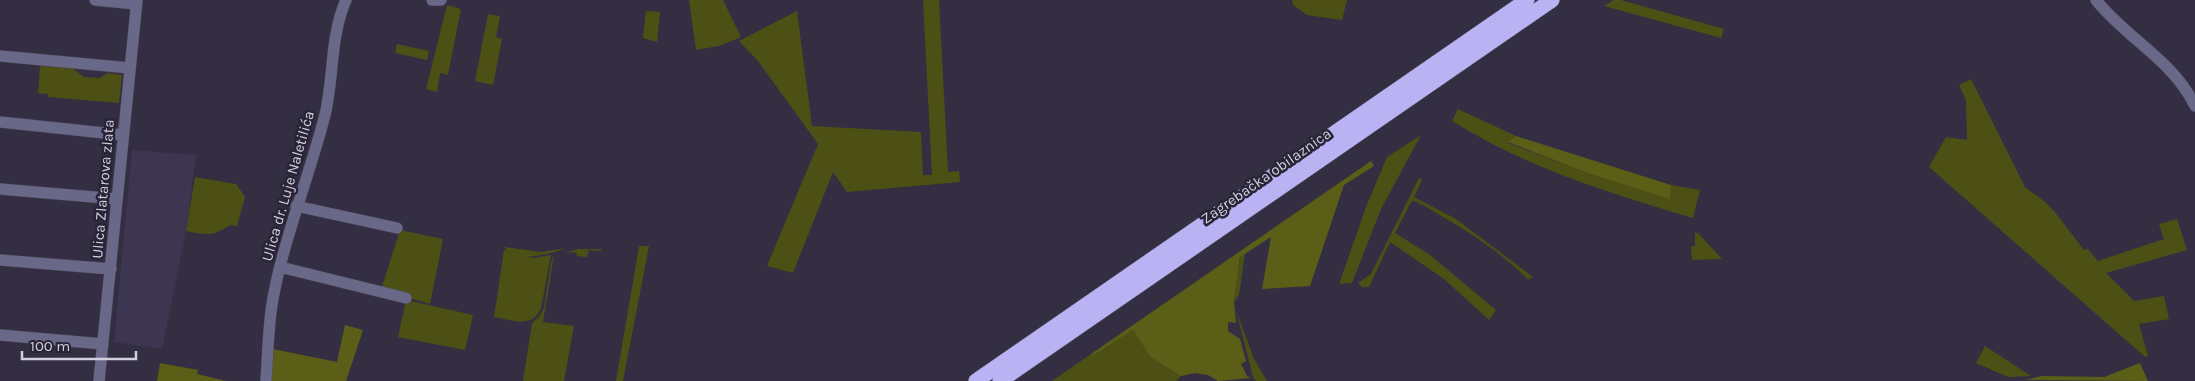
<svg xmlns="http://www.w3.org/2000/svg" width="2195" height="381" font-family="Karla,sans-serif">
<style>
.built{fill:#3d3651}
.green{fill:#4d5014}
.forest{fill:#5b5e16}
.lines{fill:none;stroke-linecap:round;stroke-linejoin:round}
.minor-casing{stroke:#504b5e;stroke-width:12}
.highway-casing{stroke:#504b5e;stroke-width:16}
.minor{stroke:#6a6889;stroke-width:11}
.highway{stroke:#b9b3f4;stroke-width:15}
.labels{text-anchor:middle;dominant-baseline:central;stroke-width:5;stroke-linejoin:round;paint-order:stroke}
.street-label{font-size:15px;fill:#d2d0dd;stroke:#292438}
</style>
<rect width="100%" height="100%" fill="#332e42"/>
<path class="built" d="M132 150 196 155 186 231 162 349 114 342Z"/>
<g class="green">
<path d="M689 0H723L741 37 719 46 696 50Z"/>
<path d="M923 0H939L948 172 959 171 960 182 847 192 833 172 793 273 767 266 818 144 758 61 739 41 797 11 812 126 921 132 923 175H932Z"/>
<path d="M1292 0H1347L1342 20 1307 15 1293 5Z"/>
<path d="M1614 0H1621L1724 29 1721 38 1604 6Z"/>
<path d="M447 5 461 9 448 75 440 73 437 92 426 89Z"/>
<path d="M646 11 660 12 657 42 643 38Z"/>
<path d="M488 14 500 16 496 37 502 39 493 85 475 81Z"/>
<path d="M397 44 429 51 427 60 395 53Z"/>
<path d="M40 66 72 68 84 77 100 78 107 73 122 75 119 103 48 97V94L38 93Z"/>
<path d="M1971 79 2025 187 2044 201 2054 211 2084 250 2088 249 2098 261 2164 239 2159 224 2177 219 2187 250 2106 273 2134 301 2164 296 2169 319 2139 324 2148 356 2145 357 1929 167 1946 137 1967 140 1966 100 1959 85Z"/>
<path d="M1458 109 1516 136 1508 143 1587 173 1669 198 1671 185 1700 190 1693 218C1609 193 1527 168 1452 121Z"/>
<path d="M1421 135 1381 209 1352 283 1339 284 1366 207 1387 157Z"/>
<path d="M195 177 236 184 245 197 237 226 230 225C214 237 205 235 186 231Z"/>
<path d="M1419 178 1422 180 1414 197 1456 219 1533 277 1528 280C1499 249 1460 227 1423 205L1414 201 1411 202 1395 233 1430 255 1496 310 1489 320 1444 279 1390 242 1369 287H1362L1358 283 1371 274Z"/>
<path d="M400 230 443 239 430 304 381 290Z"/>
<path d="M1695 233H1698L1722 259 1692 260 1691 246H1695Z"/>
<path d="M639 246H649L623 381H616Z"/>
<path d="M504 247 541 252 567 248C549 254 517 264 504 247Z"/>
<path d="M578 249H601V251L589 250 587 257 577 256 576 252 565 253Z"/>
<path d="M504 250 533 258 551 255 541 308C533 329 511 320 494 317Z"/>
<path d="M1245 253 1239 295 1234 302 1240 257Z"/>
<path d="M554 255 543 322 574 326 564 381H523L532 323 539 317 544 308 551 262Z"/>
<path d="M406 300 473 315 465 350 398 337Z"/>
<path d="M1236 310 1254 359 1267 381H1256L1253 377Z"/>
<path d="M1133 330 1150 357 1181 376 1176 381H1052L1091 354 1093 356Z"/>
<path d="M1985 346 2031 376 2008 377 1976 363Z"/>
</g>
<g class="forest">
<path d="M1516 136 1671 185 1670 199 1587 173 1508 142Z"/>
<path d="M1371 161 1374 166 1344 185 1310 286 1262 289 1271 237 1240 257 1234 302 1236 323 1228 322V331L1240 339 1246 361 1241 364 1247 376 1251 378 1218 381 1208 375 1195 373 1181 376 1150 357 1133 330 1093 356 1091 354Z"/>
<path d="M345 325 363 330 346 381H270L273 349 337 362Z"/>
<path d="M160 363 198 370 197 374 226 381H157Z"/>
<path d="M2140 363 2148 381 2025 380 2042 376 2104 377Z"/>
</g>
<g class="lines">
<g class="minor-casing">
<g id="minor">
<path d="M95 0 136 4"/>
<path d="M432 0H441"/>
<path d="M2096 0C2127 39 2173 60 2195 106"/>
<path d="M0 56 130 68"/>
<path d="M0 122 123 135"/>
<path d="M0 189 117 199"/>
<path d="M296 206 397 228"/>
<path d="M0 260 111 269"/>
<path d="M280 267 406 298"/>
<path d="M0 335 103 344"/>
<path d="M99 381 137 0"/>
<path d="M266 381C268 353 268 326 273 298 285 235 309 177 325 115 334 77 330 36 346 0"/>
</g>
</g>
<g class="highway-casing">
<g id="highway">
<path d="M976 381 1527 0"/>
<path d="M1000 381 1552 0"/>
</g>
</g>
<use href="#minor" class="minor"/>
<use href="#highway" class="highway"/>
</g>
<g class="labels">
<g class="street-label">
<text transform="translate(1266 176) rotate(-35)">Zagrebačka obilaznica</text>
<text transform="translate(288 186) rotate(-74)">Ulica dr. Luje Naletilića</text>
<text transform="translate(103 189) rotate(-85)">Ulica Zlatarova zlata</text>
</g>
</g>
<path d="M22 351v8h114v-8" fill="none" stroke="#d2d0dd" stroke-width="2.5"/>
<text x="30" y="351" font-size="15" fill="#d2d0dd" stroke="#292438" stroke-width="4" paint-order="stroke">100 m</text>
</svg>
